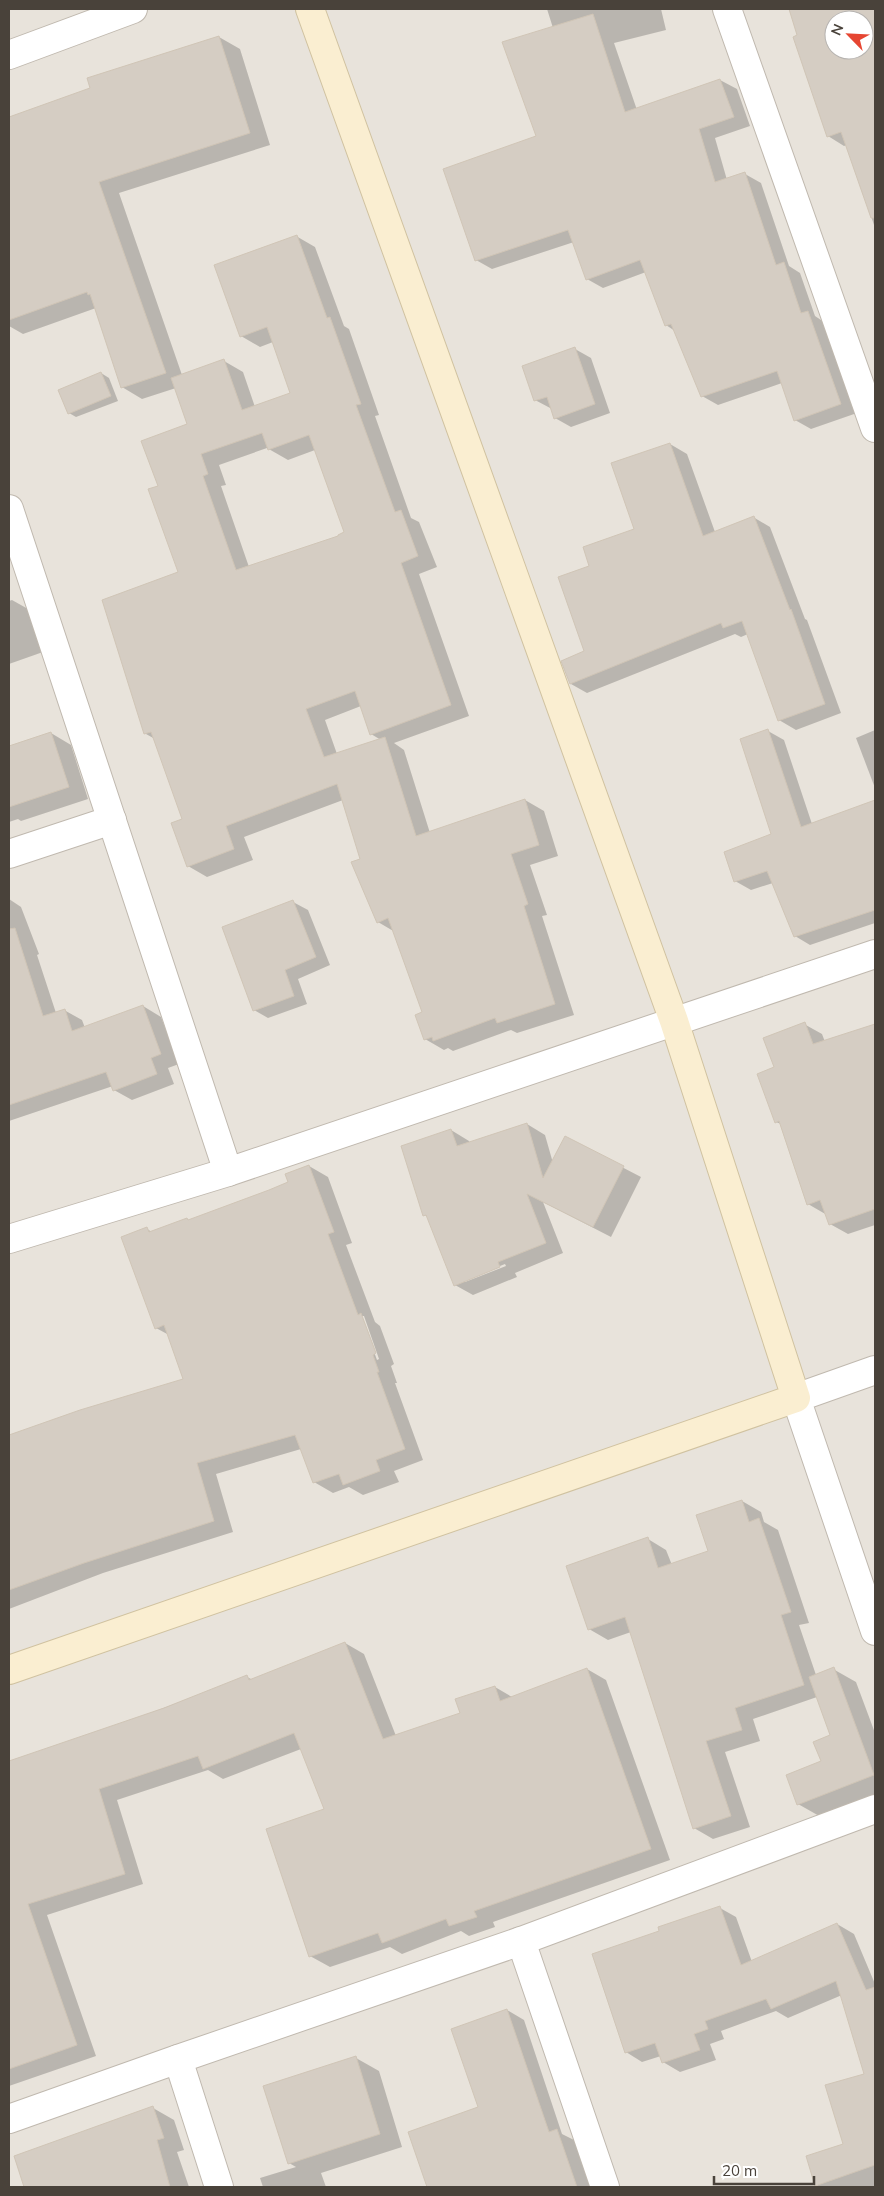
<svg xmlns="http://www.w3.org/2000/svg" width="884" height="2196" font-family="Mulish,sans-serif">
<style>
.residential{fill:#e8e3db;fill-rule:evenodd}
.shadow{fill:#0003;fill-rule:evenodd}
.building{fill:#d5cdc3;stroke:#d0c5b6;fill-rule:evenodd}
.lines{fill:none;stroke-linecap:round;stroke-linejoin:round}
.street-casing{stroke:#c0b9af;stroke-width:30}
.secondary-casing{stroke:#d0c2a0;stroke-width:30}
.street{stroke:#fff;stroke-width:28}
.secondary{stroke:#faeed1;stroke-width:28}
</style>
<rect width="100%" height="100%" fill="#f5f2ec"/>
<path class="residential" d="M9 9H875V2187H9ZM834 20H864V50H834Z"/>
<g class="shadow">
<path d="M547 9H661L666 30 614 43 637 110 720 80 737 89 750 126 715 138 727 180 745 174 761 183 789 266 800 273 815 316 824 322 857 413 811 429 795 420 782 383 718 405 702 396 675 331 666 325 646 272 603 288 587 279 574 242 492 269 476 260 538 136 553 28Z"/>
<path d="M790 9H875V228L847 145 844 146 828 136ZM834 20H864V50H834Z"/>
<path d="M219 37 240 49 270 145 119 193 182 375 224 361 243 372 255 407 292 394 273 342 260 347 241 336 296 236 315 247 344 326 349 329 379 415 375 416 411 518 419 522 437 567 419 574 469 716 394 743 404 750 430 833 525 800 544 811 558 856 530 865 547 915 542 916 574 1015 517 1033 511 1030 453 1051 448 1048 444 1050 425 1039 424 1013 395 932 378 922 362 859 343 800 244 837 253 860 207 877 188 866 184 820 155 739 146 734 104 601 179 573 160 487 189 425 176 388 142 399 122 387 96 308 23 334 9 326V118L92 89ZM267 448 288 460 315 450 345 533 340 537 249 567 221 486 226 485 219 465ZM361 706 371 734 381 740 337 754 325 720Z"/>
<path d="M575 349 591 358 610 413 571 427 555 418 552 409 535 400Z"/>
<path d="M101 373 109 378 118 401 76 417 69 413Z"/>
<path d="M670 444 687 454 715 532 753 517 770 527 805 619 807 620 841 713 796 730 779 720 748 634 741 637 735 634 587 693 571 684 585 652 590 567 636 529Z"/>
<path d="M12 600 28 609 43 652 9 664V601Z"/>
<path d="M875 730V788L856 738Z"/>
<path d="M768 731 784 740 812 824 865 820 875 848V923L810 945 795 936 773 883 751 890 735 881 773 835Z"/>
<path d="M51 733 71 745 88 799 21 821 18 819 9 822V747Z"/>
<path d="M9 899 21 907 39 954 37 955 56 1013 64 1010 82 1020 85 1028 143 1006 161 1017 179 1064 168 1068 174 1084 132 1100 114 1090 113 1086 9 1121Z"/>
<path d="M293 902 308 910 330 965 298 979 307 1004 268 1018 254 1010Z"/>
<path d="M804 1024 822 1034 825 1042 861 1030 875 1039V1225L848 1234 830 1224 827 1215 808 1204 781 1124 776 1122 775 1068Z"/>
<path d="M527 1124 545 1135 553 1163 566 1138 641 1177 611 1237 543 1202 563 1253 515 1273 517 1277 473 1295 455 1285 429 1218 425 1215 451 1130 469 1141 470 1143ZM505 1264 506 1266 465 1282V1280Z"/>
<path d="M309 1166 328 1177 352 1243 346 1245 375 1322 380 1326 394 1364 391 1366 397 1383H395L423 1460 394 1471 399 1482 363 1495 349 1487 333 1493 314 1482 301 1449 216 1474 233 1532 103 1573 9 1609V1436L80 1411 185 1380 169 1335 156 1328 147 1229 152 1232 187 1219 190 1221 290 1183ZM361 1316H364L379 1359 377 1360Z"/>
<path d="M742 1501 761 1512 764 1522 778 1530 809 1623 799 1625 816 1675 833 1669 856 1682 875 1733V1796L821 1817 798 1804 822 1762 832 1736 817 1697 753 1719 760 1741 725 1752 750 1827 713 1839 694 1828 631 1632 608 1640 589 1629 648 1539 666 1550 672 1565 710 1552Z"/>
<path d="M345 1643 364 1654 396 1736 462 1714 495 1687 512 1697 587 1669 606 1680 670 1860 493 1922 495 1927 469 1936 461 1931 402 1954 390 1947 330 1967 310 1956 325 1810 301 1749 223 1779 208 1770 117 1800 143 1884 47 1915 96 2056 9 2086V1763L83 1738 247 1677 253 1680Z"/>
<path d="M720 1908 736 1917 752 1962 837 1924 854 1934 875 1984V2187H820L816 2185 844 2145 866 2075 842 1995 788 2018 776 2011 721 2031 724 2039 710 2044 716 2060 680 2072 663 2062 661 2056 642 2062 626 2052 661 1932Z"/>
<path d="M507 2010 524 2020 562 2134 574 2140 590 2187H428L410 2132 480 2108Z"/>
<path d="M356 2058 379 2071 402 2147 321 2173 326 2187H263L260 2178 296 2167 289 2163Z"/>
<path d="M153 2108 174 2120 184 2150 177 2152 189 2187H25L15 2157Z"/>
</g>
<g class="building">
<path d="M789 9H875V218H871L841 132 827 137 793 37 797 35ZM834 20H864V50H834Z"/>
<path d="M593 14 625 112 720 79 734 117 699 129 715 182 745 172 776 265 784 262 801 313 808 311 841 404 794 421 777 371 701 397 671 324 665 326 640 260 586 280 568 230 475 261 443 169 536 136 502 42Z"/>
<path d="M219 36 250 133 99 182 166 373 121 388 90 294 88 295 87 292 9 320V117L90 88 87 78Z"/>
<path d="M297 235 327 318 330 317 361 404 356 405 395 512 401 510 418 556 401 563 451 705 370 735 355 691 306 709 324 757 385 737 416 836 525 799 539 845 511 854 528 904 524 906 555 1004 497 1023 495 1018 433 1041 432 1037 424 1040 415 1015 422 1012 388 918 377 923 351 862 360 859 337 784 226 826 234 849 187 867 171 823 182 819 151 732 144 734 102 600 178 572 148 489 158 486 141 441 187 424 171 378 224 359 242 410 290 393 267 327 240 337 214 265ZM262 433 268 450 309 435 344 532 338 535V536L236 570 203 476 208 474 201 454Z"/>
<path d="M575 347 595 404 554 419 547 397 534 401 522 366Z"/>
<path d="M101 372 111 396 68 414 58 390Z"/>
<path d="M670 443 703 536 754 516 790 610 791 609 825 704 778 721 742 621 723 628 721 623 570 684 561 661 584 651 558 577 589 566 583 547 634 529 611 463Z"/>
<path d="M768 729 801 827 875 800V910L794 937 767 871 734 882 724 852 771 834 740 739Z"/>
<path d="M51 732 69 787 9 807V746Z"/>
<path d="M293 900 316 957 285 970 294 996 253 1011 222 927Z"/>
<path d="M15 928 43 1016 65 1009 72 1031 143 1005 161 1054 151 1058 157 1074 113 1091 106 1072 9 1105V929Z"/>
<path d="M805 1022 813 1044 875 1024V1209L829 1225 820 1200 807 1205 779 1121 775 1123 757 1074 774 1067 763 1038Z"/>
<path d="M527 1123 543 1178 565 1136 624 1166 593 1227 527 1194 546 1243 498 1262 500 1267 454 1286 426 1215 423 1216 401 1146 451 1129 457 1146Z"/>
<path d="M309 1165 334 1232 328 1234 358 1315 361 1313 376 1353 373 1355 379 1372H377L405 1449 376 1460 380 1471 343 1485 339 1474 313 1483 295 1435 197 1463 214 1521 84 1563 9 1590V1435L80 1410 183 1379 164 1325 155 1329 121 1237 147 1227 149 1232 187 1218 188 1220 269 1190 288 1182 285 1174Z"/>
<path d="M742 1500 749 1522 759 1518 791 1612 781 1615 804 1685 735 1708 742 1730 706 1741 731 1816 693 1829 625 1617 588 1630 566 1566 648 1537 658 1568 708 1551 696 1515Z"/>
<path d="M345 1642 383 1739 460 1713 455 1699 495 1686 500 1701 587 1668 651 1849 474 1911 477 1917 449 1926 446 1919 382 1943 378 1933 309 1957 266 1829 324 1809 294 1733 203 1769 198 1756 99 1789 125 1874 28 1904 77 2045 9 2069V1761L164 1708 247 1675 249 1680Z"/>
<path d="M834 1667 874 1775 797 1805 786 1775 821 1761 813 1742 830 1735 809 1677Z"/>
<path d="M720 1906 741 1965 837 1923 866 1990 875 1987V2165L815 2186 806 2156 843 2144 825 2085 864 2074 836 1981 771 2009 766 1999 705 2021 708 2029 694 2034 700 2050 662 2063 655 2043 625 2053 592 1954 659 1931 658 1927Z"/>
<path d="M507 2009 549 2132 557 2129 577 2187H427L408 2132 478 2107 451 2029Z"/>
<path d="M356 2056 380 2134 288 2164 263 2086Z"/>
<path d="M153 2106 164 2138 157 2140 170 2187H24L14 2156Z"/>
</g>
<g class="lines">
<g class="street-casing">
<g id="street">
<path d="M727 9 875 428"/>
<path d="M9 55 133 9"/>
<path d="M9 509 228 1172"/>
<path d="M9 854 112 820"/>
<path d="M9 1239 228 1172 875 954"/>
<path d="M875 1370 796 1398 875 1631"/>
<path d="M521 1941 605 2187"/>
<path d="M178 2059 219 2187"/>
<path d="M9 2119 178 2059 521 1941 875 1809"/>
</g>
</g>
<g class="secondary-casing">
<path id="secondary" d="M9 1670 796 1398 674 1021 310 9"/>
</g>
<use href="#street" class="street"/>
<use href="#secondary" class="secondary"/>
</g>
<rect width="884" height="2196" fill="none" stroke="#49423a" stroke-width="20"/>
<g transform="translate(849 35) rotate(294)"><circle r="24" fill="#ffffff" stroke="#b6b3b0"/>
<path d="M0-4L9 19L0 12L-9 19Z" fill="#e64632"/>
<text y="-8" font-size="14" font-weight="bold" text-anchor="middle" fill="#49423a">N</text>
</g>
<path d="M714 2176v8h100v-8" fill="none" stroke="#49423a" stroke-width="2.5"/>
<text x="722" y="2176" font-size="15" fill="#49423a" stroke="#ffffff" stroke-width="4" paint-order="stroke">20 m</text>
</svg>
